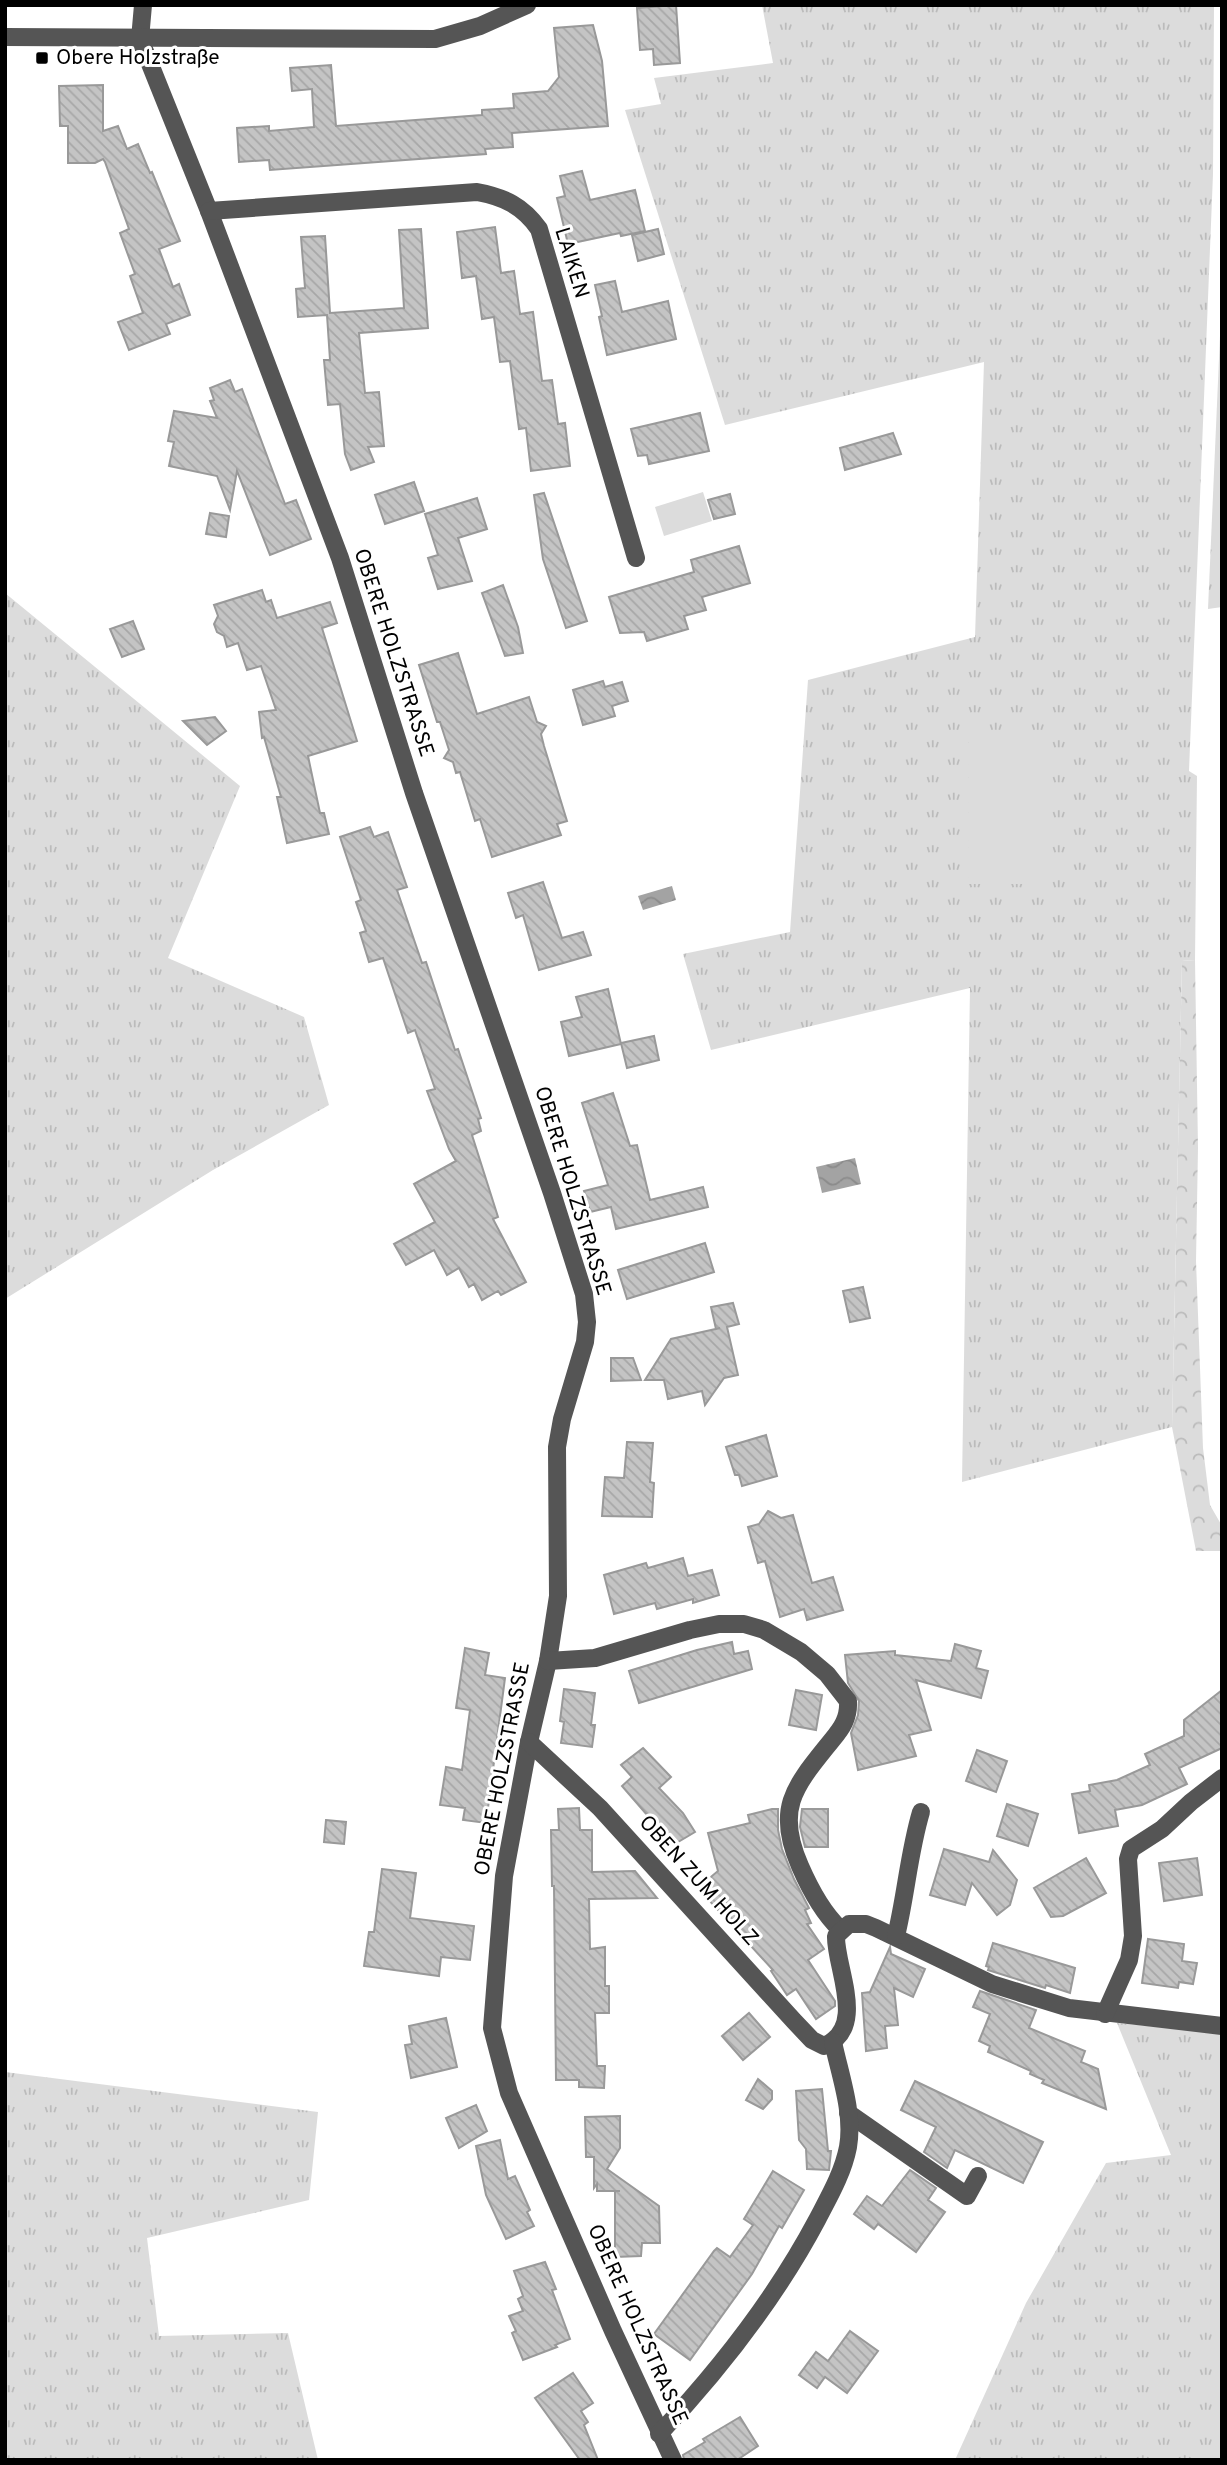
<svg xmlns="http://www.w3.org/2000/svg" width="1227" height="2465" font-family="Overpass,sans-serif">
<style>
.grass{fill:url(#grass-tufts)}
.forest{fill:url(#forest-crowns)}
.park{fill:#dcdcdc}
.water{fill:url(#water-waves)}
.building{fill:url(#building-back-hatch);stroke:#999;stroke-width:2}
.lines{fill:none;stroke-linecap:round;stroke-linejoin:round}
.minor{stroke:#555;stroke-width:18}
.poi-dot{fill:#000;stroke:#fff;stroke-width:2.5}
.labels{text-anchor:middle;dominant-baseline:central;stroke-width:6;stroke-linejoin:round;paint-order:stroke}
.poi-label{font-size:21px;fill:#000;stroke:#fff;text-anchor:start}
.street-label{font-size:21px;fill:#000;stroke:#fff}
</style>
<defs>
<pattern id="grass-tufts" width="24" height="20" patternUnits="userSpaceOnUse" patternTransform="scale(1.75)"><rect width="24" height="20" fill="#dcdcdc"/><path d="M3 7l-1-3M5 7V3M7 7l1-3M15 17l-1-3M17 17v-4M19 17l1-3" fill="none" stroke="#bbb"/></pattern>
<pattern id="forest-crowns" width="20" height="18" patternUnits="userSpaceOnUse" patternTransform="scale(1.75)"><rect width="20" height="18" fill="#dcdcdc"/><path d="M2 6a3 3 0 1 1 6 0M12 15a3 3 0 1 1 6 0" fill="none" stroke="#bbb"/></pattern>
<pattern id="water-waves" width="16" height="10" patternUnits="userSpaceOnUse" patternTransform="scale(1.75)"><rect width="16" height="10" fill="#a3a3a3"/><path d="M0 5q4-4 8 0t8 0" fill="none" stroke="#8b8b8b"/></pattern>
<pattern id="building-back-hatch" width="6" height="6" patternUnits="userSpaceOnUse" patternTransform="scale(1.75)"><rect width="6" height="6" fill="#c4c4c4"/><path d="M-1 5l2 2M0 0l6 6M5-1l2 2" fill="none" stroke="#a7a7a7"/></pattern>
</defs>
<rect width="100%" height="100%" fill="#fff"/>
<g class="grass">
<path d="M762 5H1214L1213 174 1189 771 1197 776 1195 960 1182 961 1172 1427 962 1482 970 988 711 1050 683 954 790 932 808 680 975 637 984 362 725 425 625 110 661 104 654 78 773 63Z"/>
<path d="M1222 290V607L1208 609Z"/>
<path d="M5 593 240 786 168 958 304 1017 329 1105 213 1170 5 1299Z"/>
<path d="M1117 2023 1222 2033V2460H955L1026 2303 1106 2163 1171 2155Z"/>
<path d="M5 2072 318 2112 309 2200 147 2238 159 2336 288 2333 318 2460H5Z"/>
</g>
<path class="forest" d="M1195 960 1198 1148 1196 1261 1203 1448 1210 1505 1222 1526V1551H1196L1172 1427 1182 961Z"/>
<g class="park">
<path d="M703 492 712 521 664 536 655 507Z"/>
<path d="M969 732H1047V884H968Z"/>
</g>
<g class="water">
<path d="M672 886 676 900 643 910 638 896Z"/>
<path d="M855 1158 861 1184 822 1193 816 1167Z"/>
</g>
<g class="building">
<path d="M676 5 680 63 654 65 653 49 640 50 637 8Z"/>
<path d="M593 25 602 61 608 126 512 133 513 147 485 149 486 154 270 170 269 160 239 162 237 128 269 126V131L314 127 312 89 292 91 290 68 331 65 336 126 482 115V110L514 108 513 94 548 91 559 77 554 28Z"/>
<path d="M103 85V131L118 126 127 149 138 144 150 173 152 172 180 241 159 249 173 287 179 284 190 315 166 324 170 334 129 350 118 322 143 313 130 276 135 274 120 233 129 229 105 162 103 159 95 163H68V126H60L59 86Z"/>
<path d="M582 171 590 200 635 190 645 231 621 236 620 233 568 244 557 198 565 196 560 176Z"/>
<path d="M495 227 501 273 514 271 520 314 533 312 542 381 552 380 558 424 565 423 570 466 531 471 526 428 519 429 510 361 500 362 494 317 482 319 476 276 462 278 457 232Z"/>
<path d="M421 229 428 328 359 333 365 393 379 392 384 446 368 447 374 462 351 470 345 454 340 404 328 405 324 360H330L327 315 298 317 296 289 305 288 301 237 325 236 330 313 404 308 399 230Z"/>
<path d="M658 229 664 254 638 261 632 235Z"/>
<path d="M615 281 622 312 668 301 676 339 607 355 599 317 602 316 595 285Z"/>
<path d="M230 380 235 392 242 389 285 504 296 500 311 539 270 555 237 471 230 510 217 476 169 466 174 442 168 441 174 411 217 418 210 401 214 400 210 388Z"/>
<path d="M700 413 709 451 649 464 647 455 638 456 631 429Z"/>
<path d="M893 433 901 454 845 470 840 448Z"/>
<path d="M414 482 424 511 385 524 375 495Z"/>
<path d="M544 493 587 621 566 628 543 559 534 495Z"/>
<path d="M730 494 735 514 714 519 708 500Z"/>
<path d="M477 498 487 529 458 538 472 581 438 589 428 558 438 555 425 514Z"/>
<path d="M210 513 229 516 226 537 206 534Z"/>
<path d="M739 546 750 583 702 597 706 610 684 616 688 629 647 641 644 632 620 633 609 597 694 572 691 560Z"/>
<path d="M503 585 518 627 523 653 505 656 482 593Z"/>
<path d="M262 590 266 602 271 600 277 618 330 602 337 623 322 628 357 741 308 756 320 813H324L329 834 287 843 277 797H281L264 737 262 738 259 712 276 710 261 666 247 670 238 643 227 647 224 636 217 632 214 624 218 616 214 605Z"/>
<path d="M133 621 144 649 122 657 110 629Z"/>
<path d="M458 653 477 714 529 697 537 722 546 726 541 734 544 746 567 821 557 824 561 835 492 857 480 819 475 821 460 772 456 773 453 762 444 758 449 750 440 722H437L419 665Z"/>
<path d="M603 681 605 687 622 682 628 701 612 706 615 716 583 725 573 690Z"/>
<path d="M215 717 226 731 207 745 183 721Z"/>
<path d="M370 827 374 837 388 832 407 887 397 890 422 963 426 962 455 1050 458 1049 481 1118 478 1119 481 1131 472 1135 498 1217 493 1219 526 1282 501 1295 498 1291 482 1300 474 1284 469 1287 459 1268 447 1275 434 1250 406 1265 394 1244 435 1222 414 1184 456 1161 449 1149 427 1091 435 1089 415 1030 408 1033 383 958 369 962 360 933 366 931 356 902 361 900 340 837Z"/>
<path d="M543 882 562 938 583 932 591 955 539 970 523 915 516 918 508 893Z"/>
<path d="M608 989 621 1044 569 1056 561 1022 582 1017 576 997Z"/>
<path d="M654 1036 659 1060 627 1068 621 1043Z"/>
<path d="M613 1093 630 1146 637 1145 650 1200 703 1187 708 1207 616 1229 611 1207 590 1212 584 1191 608 1185 582 1103Z"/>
<path d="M705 1243 714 1272 627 1299 618 1270Z"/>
<path d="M863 1287 870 1318 850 1322 843 1291Z"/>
<path d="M733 1303 739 1324 727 1327 738 1375 724 1378 705 1405 702 1391 668 1399 664 1380H645L671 1339 720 1328 716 1329 711 1307Z"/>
<path d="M611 1358H633L641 1380 611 1381Z"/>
<path d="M766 1435 777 1476 742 1486 739 1475H735L726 1447Z"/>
<path d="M627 1442 653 1443 650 1482 654 1483 652 1517 602 1516 605 1477 624 1478Z"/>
<path d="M768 1511 781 1518 793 1515 812 1583 833 1577 843 1610 807 1620 804 1609 780 1617 765 1561 758 1563 748 1527 759 1524Z"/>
<path d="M683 1558 688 1576 712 1570 719 1595 693 1603V1599L657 1609 655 1603 614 1614 604 1575 646 1563 648 1568Z"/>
<path d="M732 1642 734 1654 748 1651 752 1669 639 1703 629 1671 697 1650Z"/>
<path d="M955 1644 981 1651 976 1668 988 1671 981 1698 916 1680 931 1730 909 1735 916 1756 858 1770 851 1733 858 1715 859 1701 848 1683 845 1655 895 1651V1655L951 1661Z"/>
<path d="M465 1648 489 1653 485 1675 505 1678 486 1823 463 1820 465 1808 440 1805 446 1767 462 1770 470 1710 456 1708Z"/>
<path d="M564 1689 595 1693 591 1725H595L592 1747 561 1743 564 1722 560 1721Z"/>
<path d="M796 1690 822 1695 816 1730 789 1725Z"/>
<path d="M1222 1690V1748L1179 1768 1187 1784 1142 1805 1115 1810 1118 1826 1079 1833 1072 1794 1090 1791 1089 1785 1117 1780 1150 1765 1145 1754 1184 1736V1720Z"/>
<path d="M643 1748 671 1777 659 1788 683 1813 695 1832 673 1845 622 1786 632 1777 621 1765Z"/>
<path d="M977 1750 1007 1761 996 1792 966 1781Z"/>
<path d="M1007 1804 1038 1814 1028 1846 997 1836Z"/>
<path d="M579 1808 580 1830H592V1872L635 1871 657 1898 589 1899 590 1949 605 1947V1986H609V2013H595L597 2066H605L604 2088 579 2087V2080H556L554 1886H552L551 1830H559L558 1809Z"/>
<path d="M772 1809H778V1830L782 1849 794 1879 809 1908 805 1910 811 1923 807 1924 824 1949 808 1960 835 2001V2006L816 2019 796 1989 787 1995 771 1971 773 1970 705 1896 699 1887 718 1871 708 1833 750 1823 748 1815Z"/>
<path d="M802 1809H828V1847H805L800 1827Z"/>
<path d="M326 1820 346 1822 344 1844 324 1842Z"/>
<path d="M944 1849 989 1862 993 1850 1017 1880 1010 1905 997 1915 972 1883 965 1905 930 1895Z"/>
<path d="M1086 1858 1106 1893 1063 1916 1051 1917 1034 1888Z"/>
<path d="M1197 1858 1202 1895 1164 1901 1159 1863Z"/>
<path d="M382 1869 416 1873 410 1918 474 1926 470 1960 441 1957 439 1976 364 1966 369 1932H374Z"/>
<path d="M1148 1939 1184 1944 1182 1961 1197 1963 1193 1984 1179 1982 1178 1988 1142 1983Z"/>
<path d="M993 1943 1075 1968 1070 1993 1046 1985 1045 1988 988 1970 989 1967 986 1966Z"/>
<path d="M890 1947 891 1954 925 1969 913 1997 894 1988 898 2025 885 2026 887 2048 866 2051 862 1993 870 1992Z"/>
<path d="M980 1991 1036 2010 1029 2028 1085 2051 1081 2062 1098 2069 1106 2109 1042 2083 1044 2080 1030 2074 1031 2071 988 2052 990 2046 979 2041 990 2014 973 2007Z"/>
<path d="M749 2013 770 2037 743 2060 722 2036Z"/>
<path d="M446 2018 457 2067 411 2078 405 2045 412 2044 409 2026Z"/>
<path d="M758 2079 772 2091V2099L763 2109 746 2100Z"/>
<path d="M915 2081 1043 2142 1023 2183 955 2150 947 2168 924 2152 936 2127 901 2110Z"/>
<path d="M822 2089 828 2151H831L829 2170 807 2169 806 2149 799 2140 796 2091Z"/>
<path d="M476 2105 487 2131 459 2148 446 2118Z"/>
<path d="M620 2116V2148L607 2169 659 2206 660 2243H642L641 2256 615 2257V2191H620H597V2184L594 2188V2157H586L585 2117Z"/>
<path d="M500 2140 508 2179 515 2176 530 2210 527 2212 534 2226 506 2239 486 2195 476 2146Z"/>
<path d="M910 2170 936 2188 928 2200 945 2212 916 2252 878 2224 874 2229 854 2214 867 2196 882 2206Z"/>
<path d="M773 2171 804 2190 782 2228 779 2226 752 2274 690 2360 654 2334 714 2251 717 2248 730 2257 753 2225 744 2219Z"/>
<path d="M545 2262 556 2289 552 2290 570 2339 555 2345 557 2347 523 2360 512 2333 516 2331 509 2316 523 2311 518 2299 523 2296 514 2271Z"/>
<path d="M850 2331 878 2351 847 2393 825 2377 817 2388 799 2375 816 2352 828 2361Z"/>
<path d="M573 2373 593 2403 581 2411 588 2422 584 2425 598 2460H580L535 2398Z"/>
<path d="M740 2417 758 2446 737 2460H684L683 2455 705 2442 703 2439Z"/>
</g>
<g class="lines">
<g class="minor">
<path d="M143 5 140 39 209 211 340 558 414 793 552 1193 584 1294 587 1322 585 1342 562 1419 557 1447 558 1596 548 1661 529 1742 504 1876 492 2028 509 2093 613 2331 673 2460"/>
<path d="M5 37 435 39 480 26 527 5"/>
<path d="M209 211 477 192C504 197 523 206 539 229L636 558"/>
<path d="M548 1661 595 1658 690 1630 719 1624H744L764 1630 801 1652 827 1674 848 1701C849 1718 842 1728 832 1740 796 1785 774 1807 800 1866 810 1889 822 1912 840 1929"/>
<path d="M529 1742 600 1808 794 2021 812 2040 824 2046C868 2028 835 1967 836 1936L849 1924H866L876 1928 992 1984 1069 2008 1222 2026"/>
<path d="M896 1936C906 1895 909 1852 921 1812"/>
<path d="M1105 2014 1129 1960 1133 1936 1128 1859 1131 1849 1162 1829 1191 1802 1222 1778"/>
<path d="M848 2113 967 2196 978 2176"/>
<path d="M659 2434C720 2369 775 2299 817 2220 829 2197 843 2173 848 2147 854 2113 840 2075 833 2042"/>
</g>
</g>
<rect class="poi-dot" x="35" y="51" width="14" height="14" rx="3.5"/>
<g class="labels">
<g class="poi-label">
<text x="56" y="58">Obere Holzstraße</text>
</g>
<g class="street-label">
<text transform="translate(571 263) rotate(73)">LAIKEN</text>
<text transform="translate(393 653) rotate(72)">OBERE HOLZSTRASSE</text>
<text transform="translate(572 1191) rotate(73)">OBERE HOLZSTRASSE</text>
<text transform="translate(503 1769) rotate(-79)">OBERE HOLZSTRASSE</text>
<text transform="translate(698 1881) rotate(48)">OBEN ZUM HOLZ</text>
<text transform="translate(637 2325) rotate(66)">OBERE HOLZSTRASSE</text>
</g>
</g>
<rect width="1227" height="2465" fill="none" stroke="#000000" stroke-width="14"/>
</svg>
